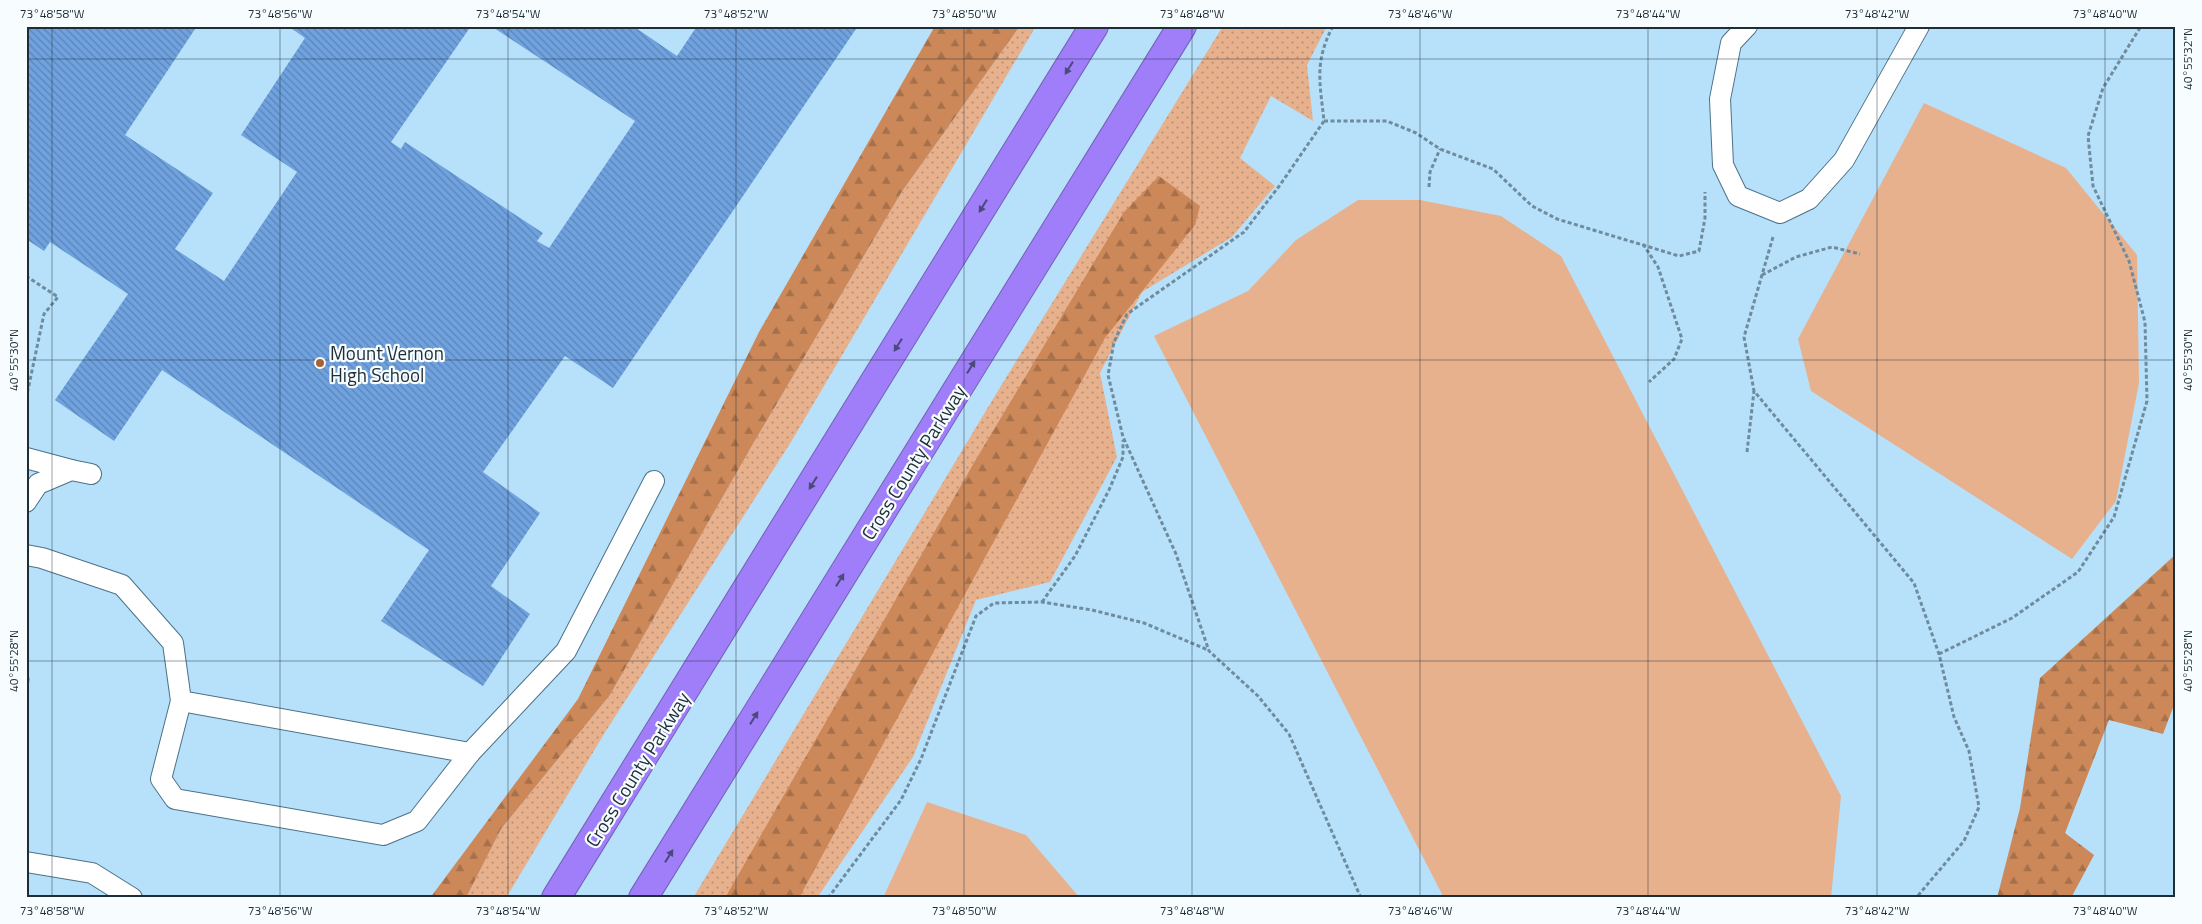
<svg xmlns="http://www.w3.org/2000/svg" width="2202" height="924" font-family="'Titillium Web',sans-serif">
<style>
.green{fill:url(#green-dots)}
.forest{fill:url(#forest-firs)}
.pitch{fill:#e8b18e}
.building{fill:url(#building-back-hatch)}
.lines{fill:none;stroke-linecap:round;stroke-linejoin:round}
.lane-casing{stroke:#4b7288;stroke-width:22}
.highway-casing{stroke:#7262b6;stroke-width:30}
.path{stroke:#6e8c9e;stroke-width:3;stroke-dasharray:4 2.5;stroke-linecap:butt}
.lane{stroke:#fff;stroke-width:20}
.highway{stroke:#a07efa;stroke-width:28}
.oneway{fill:#4b4a7b}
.ticks{fill:none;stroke:#1d2e37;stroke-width:1;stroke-opacity:0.45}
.poi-dot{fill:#a66232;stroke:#f7fcfe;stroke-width:2}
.labels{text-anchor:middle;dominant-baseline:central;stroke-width:4.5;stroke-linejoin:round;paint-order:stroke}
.poi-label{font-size:19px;fill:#1d2e37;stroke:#f7fcfe;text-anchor:start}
.street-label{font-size:19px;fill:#1d2e37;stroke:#f7fcfe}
.neatline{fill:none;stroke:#1d2e37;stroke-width:2}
.ticks-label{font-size:12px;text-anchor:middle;fill:#1d2e37}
</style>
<defs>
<pattern id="green-dots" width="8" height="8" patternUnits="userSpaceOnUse" patternTransform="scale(1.25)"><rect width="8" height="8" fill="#e8b18e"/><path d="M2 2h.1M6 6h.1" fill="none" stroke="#bb9075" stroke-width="1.8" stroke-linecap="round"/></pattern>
<pattern id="forest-firs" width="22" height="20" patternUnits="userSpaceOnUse" patternTransform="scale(1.25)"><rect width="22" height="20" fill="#cd8859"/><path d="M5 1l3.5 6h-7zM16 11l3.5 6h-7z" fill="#a6704a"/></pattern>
<pattern id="building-back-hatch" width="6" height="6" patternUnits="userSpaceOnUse" patternTransform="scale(1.25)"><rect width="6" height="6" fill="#6fa2df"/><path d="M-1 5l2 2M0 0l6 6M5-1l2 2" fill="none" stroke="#5b84b6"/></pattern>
</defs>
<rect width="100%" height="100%" fill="#b7e1fa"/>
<g class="green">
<path d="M1020 26H1036L791 442 604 734 506 898H466L501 829 610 695 750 449 901 193Z"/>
<path d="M1223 26H1327L1307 65 1313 121 1271 96 1240 158 1275 186 1232 237 1142 292 1100 373 1117 457 1050 582 976 600 913 757 817 898H693L996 394Z"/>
</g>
<g class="forest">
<path d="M935 26H1020L901 193 750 449 610 695 501 829 466 898H430L578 699 759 332Z"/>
<path d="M1159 176 1200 206 1195 225 1105 338 799 898H725L975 461 1124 212Z"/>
<path d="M2176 554V700L2163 734 2109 720 2065 833 2094 855 2071 898H1997L2020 808 2040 678Z"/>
</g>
<g class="pitch">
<path d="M1924 103 2066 168 2137 255 2139 383 2116 501 2072 559 1811 391 1798 339Z"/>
<path d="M1358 200H1420L1501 216 1561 256 1841 796 1831 898H1444L1154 336 1248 291 1296 240Z"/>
<path d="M927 802 1026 835 1080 898H883Z"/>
</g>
<g class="building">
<path d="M26 26H197L125 135 213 193 175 249 224 281 297 172 241 135 305 38 288 26H471L391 142 401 149 405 142 543 233 537 241 549 248 635 121 491 26H633L677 56 697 26H858L613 388 565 356 483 472 540 513 491 586 530 614 483 686 381 621 429 550 162 370 114 441 55 400 128 294 50 242 44 251 26 239Z"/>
<path d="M26 677 30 678 27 694H26Z"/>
</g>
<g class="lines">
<g class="lane-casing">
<g id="lane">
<path d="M1747 26 1731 43 1720 99 1723 165 1738 196 1780 213 1809 199 1844 160 1919 26"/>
<path d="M26 458 71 470"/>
<path d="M26 502 38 484 71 470 91 474"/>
<path d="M26 555 42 558 122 585 173 643 181 701 161 779 175 799 383 835 417 821 470 753 181 701"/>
<path d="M470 753 566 651 654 481"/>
<path d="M26 862 92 873 132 898"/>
</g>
</g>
<g class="highway-casing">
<g id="highway">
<path d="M556 898 1094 26"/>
<path d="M643 898 1182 26"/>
</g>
</g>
<g class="path">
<path d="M1333 26C1314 62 1320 83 1324 121L1280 185 1244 232 1127 314 1114 342 1108 375 1123 437 1176 554 1209 651 1258 696 1289 734 1361 898"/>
<path d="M1324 121H1387L1416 133 1440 149 1493 169 1532 206 1557 219 1679 256 1699 251 1705 218V192"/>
<path d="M1429 187 1430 172 1440 149"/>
<path d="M1773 237 1744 337 1754 391 1914 583 1939 654 1954 717 1969 751 1979 807 1964 841 1916 898"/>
<path d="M1643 244 1658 267 1682 339 1674 359 1649 382"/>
<path d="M1762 275 1796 257 1832 247 1860 254"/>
<path d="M26 276 58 297 44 314 26 399"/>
<path d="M1747 452 1754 391"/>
<path d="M1042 602 1075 556 1109 490 1123 457V440"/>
<path d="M1939 654 2012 618 2078 572 2114 517 2147 401 2145 322 2129 261 2093 186 2088 136 2103 88 2141 26"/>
<path d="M828 898 901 800 921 759 976 616 994 603 1042 602 1092 610 1144 623 1208 650"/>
</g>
<use href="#lane" class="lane"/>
<use href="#highway" class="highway"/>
</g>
<defs><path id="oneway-solid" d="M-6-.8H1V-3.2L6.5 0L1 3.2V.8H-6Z" transform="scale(1.25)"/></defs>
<g class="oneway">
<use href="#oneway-solid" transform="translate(1069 68) rotate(122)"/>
<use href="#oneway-solid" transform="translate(983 206) rotate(122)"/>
<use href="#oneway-solid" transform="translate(898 345) rotate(122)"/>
<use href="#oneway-solid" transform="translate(971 367) rotate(-58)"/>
<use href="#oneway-solid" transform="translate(813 483) rotate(122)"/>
<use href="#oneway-solid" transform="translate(840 580) rotate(-58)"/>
<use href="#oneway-solid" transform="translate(754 718) rotate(-58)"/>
<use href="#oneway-solid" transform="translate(669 856) rotate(-58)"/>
</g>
<path class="ticks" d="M52 26V898M280 26V898M508 26V898M736 26V898M964 26V898M1192 26V898M1420 26V898M1648 26V898M1877 26V898M2105 26V898M26 59H2176M26 360H2176M26 661H2176"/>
<circle class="poi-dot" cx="320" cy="363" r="5"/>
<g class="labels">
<g class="poi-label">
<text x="330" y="352">Mount Vernon<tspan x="330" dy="22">High School</tspan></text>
</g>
<g class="street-label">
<text transform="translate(913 462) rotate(-58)">Cross County Parkway</text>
<text transform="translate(637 769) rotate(-58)">Cross County Parkway</text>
</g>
</g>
<rect width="2202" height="924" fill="none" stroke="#f7fcfe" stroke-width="55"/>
<rect x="28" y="28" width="2146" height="868" class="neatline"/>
<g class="ticks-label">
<text x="52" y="18">73°48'58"W</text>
<text x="280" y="18">73°48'56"W</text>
<text x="508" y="18">73°48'54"W</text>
<text x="736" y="18">73°48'52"W</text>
<text x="964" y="18">73°48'50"W</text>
<text x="1192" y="18">73°48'48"W</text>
<text x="1420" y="18">73°48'46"W</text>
<text x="1648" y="18">73°48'44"W</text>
<text x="1877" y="18">73°48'42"W</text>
<text x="2105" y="18">73°48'40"W</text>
<text transform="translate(2188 59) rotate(-90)" y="4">40°55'32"N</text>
<text transform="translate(14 360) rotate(-90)" y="4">40°55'30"N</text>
<text transform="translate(2188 360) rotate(-90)" y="4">40°55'30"N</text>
<text transform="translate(14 661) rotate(-90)" y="4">40°55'28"N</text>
<text transform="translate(2188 661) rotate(-90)" y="4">40°55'28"N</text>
<text x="52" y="915">73°48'58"W</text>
<text x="280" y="915">73°48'56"W</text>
<text x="508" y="915">73°48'54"W</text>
<text x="736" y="915">73°48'52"W</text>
<text x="964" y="915">73°48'50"W</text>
<text x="1192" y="915">73°48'48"W</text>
<text x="1420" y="915">73°48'46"W</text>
<text x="1648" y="915">73°48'44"W</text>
<text x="1877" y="915">73°48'42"W</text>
<text x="2105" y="915">73°48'40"W</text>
</g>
</svg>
